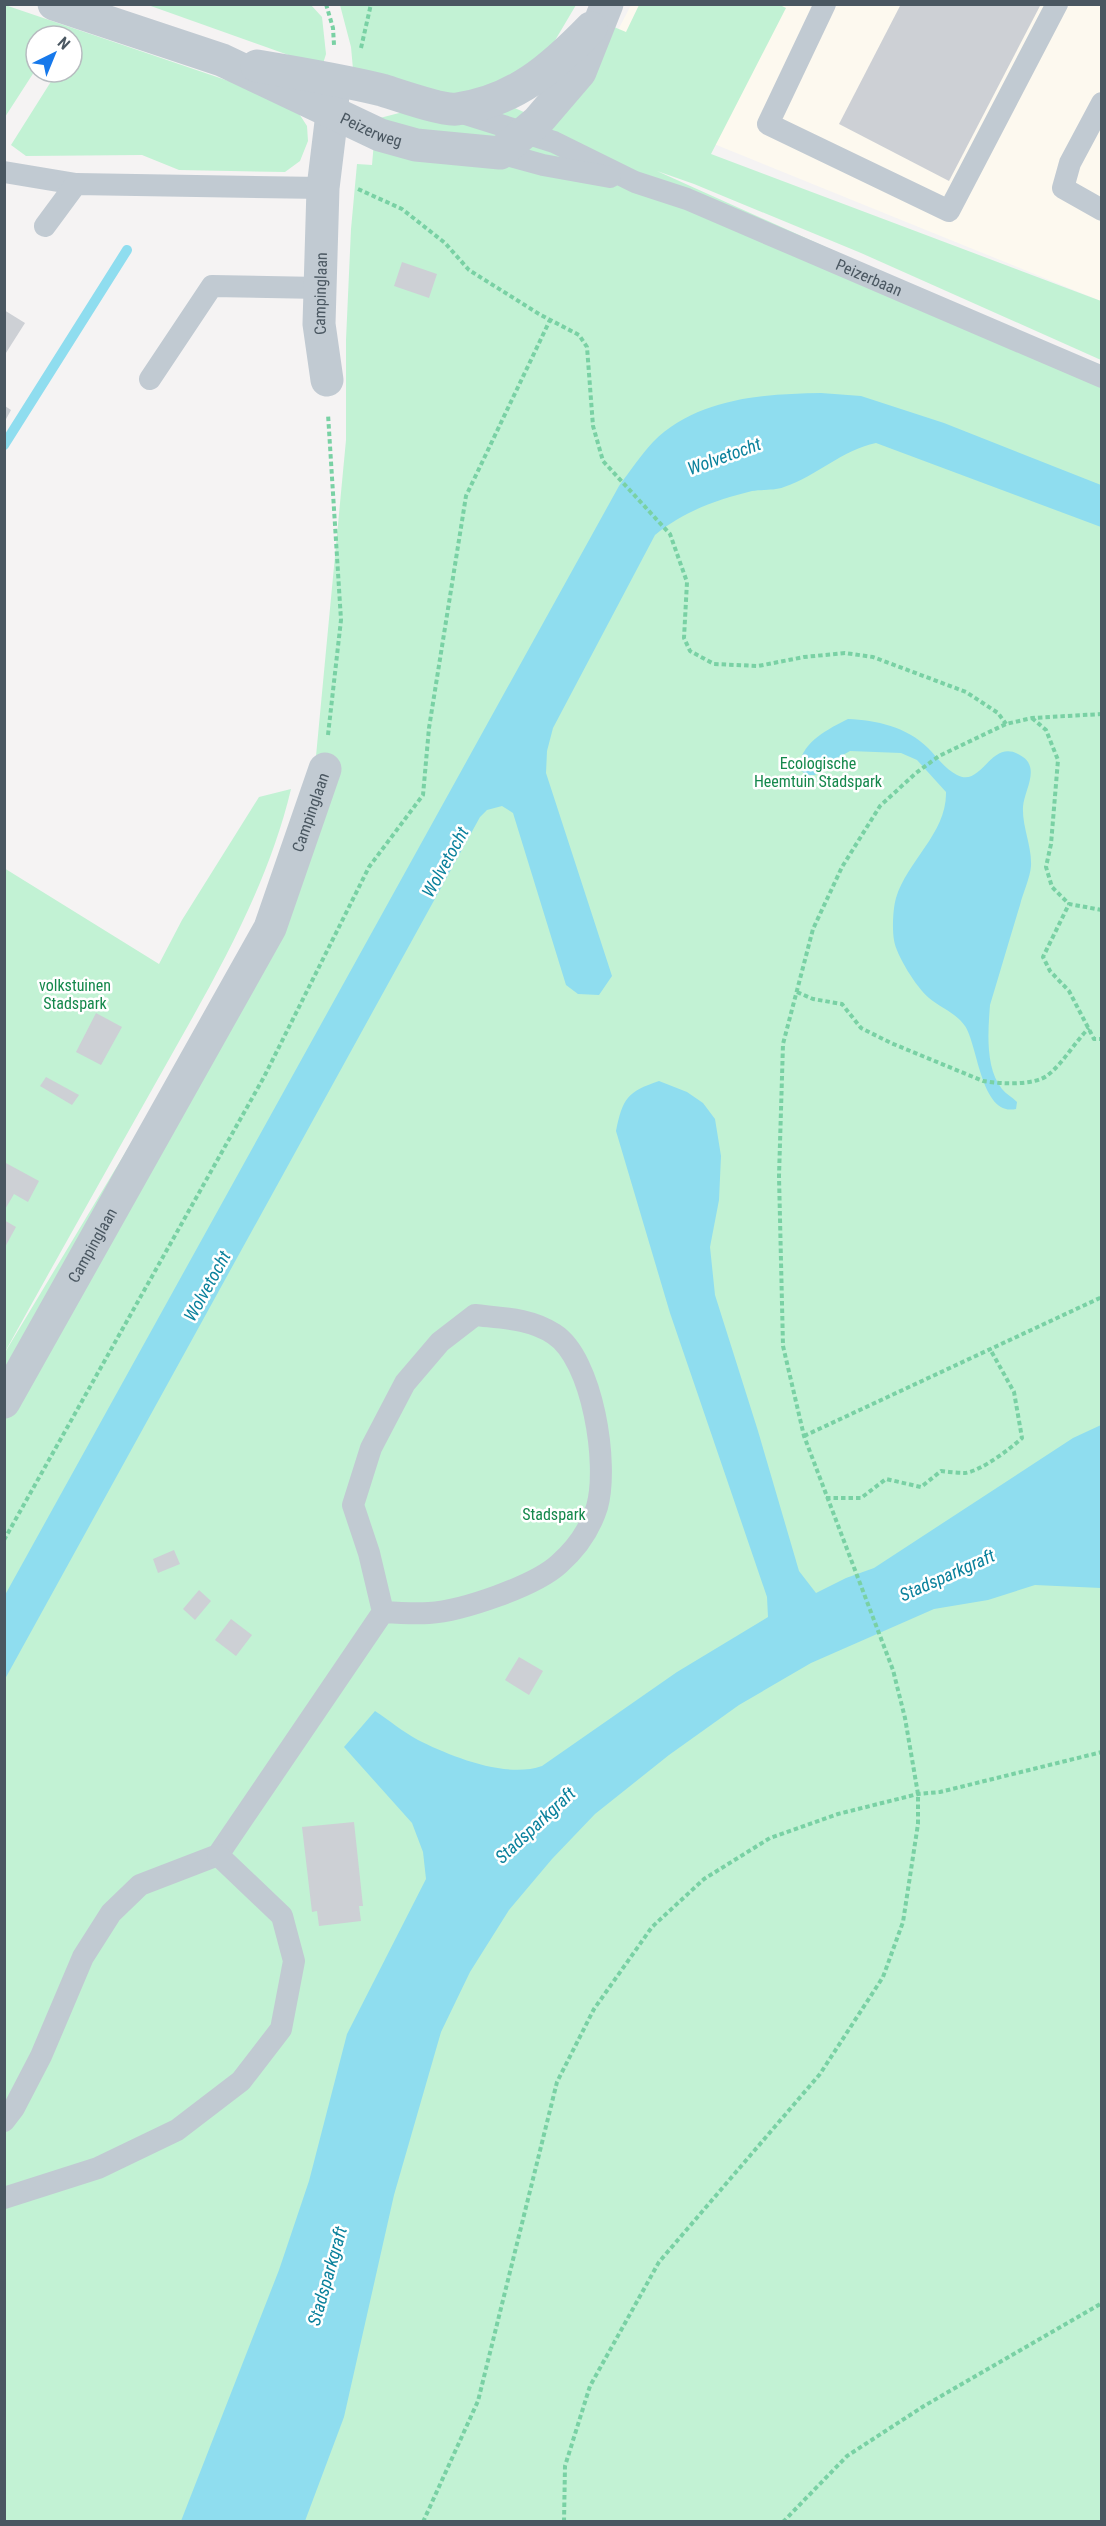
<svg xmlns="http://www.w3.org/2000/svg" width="1106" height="2526" font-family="'Roboto Condensed',sans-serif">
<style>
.commercial{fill:#fdf9ef}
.green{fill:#c2f2d4}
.water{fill:#8fddef}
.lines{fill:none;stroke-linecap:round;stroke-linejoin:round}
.stream{stroke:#8fddef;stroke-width:10}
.building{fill:#cdd0d5}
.path{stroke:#79d1a4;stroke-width:4;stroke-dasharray:4.5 3;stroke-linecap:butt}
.service{stroke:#c1cad2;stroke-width:22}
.minor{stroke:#c1cad2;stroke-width:33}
.tertiary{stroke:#c1cad2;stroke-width:33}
.labels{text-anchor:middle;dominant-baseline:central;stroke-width:5;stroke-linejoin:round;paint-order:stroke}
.street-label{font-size:16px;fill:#4a5761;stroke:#fff}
.park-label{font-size:16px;fill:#15884c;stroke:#fff}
.water-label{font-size:18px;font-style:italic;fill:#0a819c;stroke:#fff}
</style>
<rect width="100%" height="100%" fill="#f5f3f3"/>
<path class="commercial" d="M631 5H1101V301L586 92Z"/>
<g class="green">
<path d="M778 4 786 8 711 154 1101 301V360L861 253 694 184 657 171 1101 371V2521H5L4 1354 307 851 346 440V340L351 229 357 164 372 165 376 119 457 98 353 69 351 47 340 5H576L547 54 501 102 553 125 614 27 626 32 639 5Z"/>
<path d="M5 5 261 92 296 109 307 126 308 141 300 161 285 172 179 170 142 155 26 156 11 145 57 72H72V36H36V69L5 117Z"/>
<path d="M148 5H311L322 17 326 54 322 67Z"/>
<path d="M291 789C267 890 213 981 163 1070 110 1164 57 1258 5 1352L4 868 159 964 182 920 259 797Z"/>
</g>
<g class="water">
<path d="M821 393 861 396 944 423 1101 485V527L876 443C842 450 817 476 784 487 774 491 762 489 752 491 716 500 684 511 655 535L553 728 547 751 546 773 612 976 599 995 578 994 566 985 513 813 502 806 487 810 480 817 5 1679V1595L619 486C630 471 641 455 653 442 697 398 763 394 821 393Z"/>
<path d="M848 719C876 720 907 727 928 748 937 757 945 769 957 775 983 789 991 734 1023 757 1040 769 1024 791 1023 807 1022 827 1032 846 1031 866 1030 878 1023 893 1020 905 1010 938 1000 972 990 1005 988 1031 985 1068 1002 1089 1006 1094 1012 1097 1017 1102L1016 1109C981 1117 978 1045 965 1026 956 1013 941 1008 929 998 917 988 896 955 894 940 892 929 893 908 896 898 907 861 947 833 946 792L917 760 901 753 850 751 827 764 815 775H806L800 769C798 744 828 729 848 719Z"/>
<path d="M659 1081 687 1092 703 1103 715 1119 721 1156 719 1200 710 1247 715 1295 758 1431 799 1571 816 1593 846 1578 874 1568 1073 1438 1101 1425V1588L1035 1585 988 1600 934 1609 811 1663 739 1705 669 1755 595 1814 552 1859 509 1910 470 1972 441 2032 394 2195 344 2417 305 2521H181L279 2270 309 2181 347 2034 426 1879 423 1852 412 1823 344 1747 375 1711C389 1720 403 1732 418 1740 450 1756 506 1779 542 1766L677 1672 768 1617 767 1597 670 1313 616 1131C623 1098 627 1092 659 1081Z"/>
</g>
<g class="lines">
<path class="stream" d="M4 445 127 250"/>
</g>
<g class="building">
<path d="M901 4H1041L949 181 839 124Z"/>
<path d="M402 262 437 274 429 298 394 286Z"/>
<path d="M4 310 25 323 4 356Z"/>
<path d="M5 406 11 410 5 421Z"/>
<path d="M96 1013 122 1027 101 1065 76 1052Z"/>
<path d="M46 1077 79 1095 72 1105 40 1086Z"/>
<path d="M4 1162 39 1181 28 1202 14 1194 4 1211Z"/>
<path d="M4 1220 16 1227 4 1249Z"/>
<path d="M174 1550 180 1564 158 1573 153 1559Z"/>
<path d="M199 1590 211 1601 195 1620 183 1609Z"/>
<path d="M231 1619 252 1635 236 1656 215 1640Z"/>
<path d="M519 1657 543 1671 529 1695 505 1680Z"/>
<path d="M354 1822 363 1906H359L361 1921 319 1926 317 1911 312 1912 302 1827Z"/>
</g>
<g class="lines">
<g class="path">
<path d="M326 4 333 28 334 45"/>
<path d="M361 48 371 4"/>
<path d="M358 189 402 209 445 243 469 270 539 314 579 335 587 347 593 426 603 461 670 534 687 582 684 638 690 651 714 664 758 666 804 657 845 653 873 657 966 692 998 713 1006 724"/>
<path d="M1032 718 1046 730 1058 760 1051 844 1046 867 1052 887 1069 904"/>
<path d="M328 735 341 620 328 414"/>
<path d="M1102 910 1069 904 1043 957 1050 971 1069 991 1094 1039H1102"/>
<path d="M797 992 813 999 842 1004 861 1028 891 1043 983 1081C1000 1084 1034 1086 1048 1075 1064 1062 1074 1043 1089 1028"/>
<path d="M804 1436 1102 1297"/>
<path d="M826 1498H861L886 1479 921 1487 941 1471C949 1472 958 1473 965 1473 981 1471 1010 1449 1022 1438L1014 1392 990 1349"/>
<path d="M4 1540 264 1077 369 867 423 795 429 728 466 496 550 320"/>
<path d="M423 2522 478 2401 557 2082 594 2009 652 1927 704 1879 770 1838 838 1814 918 1794 940 1792 1102 1752"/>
<path d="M564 2522 565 2466 590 2386 659 2262 820 2074 883 1977 903 1922 918 1824V1794L905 1718 893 1670 804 1436 783 1346 779 1176 783 1044 813 929 842 867 880 806 916 773 939 756 1006 724 1032 718 1102 714"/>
<path d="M783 2522 847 2456 924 2406 1102 2303"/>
</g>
<g class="service">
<path d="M825 4 768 124 949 211 1057 4"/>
<path d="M1102 103 1070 163 1063 188 1102 210"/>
<path id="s1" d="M456 111 554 142 635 182 687 199 1102 377"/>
<path d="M500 153 543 165 610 177"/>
<path d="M4 172 76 184"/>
<path d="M45 226 76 184 323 188"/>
<path d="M150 379 212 286 320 288"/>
<path d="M4 2121 14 2108 41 2056 83 1957 111 1913 140 1885 218 1855 383 1612 369 1553 353 1505 371 1448 405 1383 440 1342 475 1315C501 1318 530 1318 554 1334 593 1359 609 1465 597 1507 590 1529 576 1549 559 1564 535 1586 462 1611 429 1613 414 1614 398 1613 383 1612"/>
<path d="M4 2198 98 2168 177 2130 241 2081 281 2029 294 1961 282 1916 218 1855"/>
</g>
<g class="minor">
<path id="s2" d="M327 380 319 324 323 188 332 114 333 86"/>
<path id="s3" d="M4 1402 270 928 325 769"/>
</g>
<g class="tertiary">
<path id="s4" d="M54 4 222 60 380 135 416 145 500 153 538 121 580 72 607 4"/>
<path d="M257 66C299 73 341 80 382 90 398 95 443 111 457 109 515 101 552 68 591 28"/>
</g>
</g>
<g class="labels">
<g class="street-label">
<text stroke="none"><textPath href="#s4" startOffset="342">Peizerweg</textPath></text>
<text stroke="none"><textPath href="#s1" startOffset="446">Peizerbaan</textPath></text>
<text stroke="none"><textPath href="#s2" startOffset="87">Campinglaan</textPath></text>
<text stroke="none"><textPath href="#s3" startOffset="666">Campinglaan</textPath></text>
<text stroke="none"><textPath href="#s3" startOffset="180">Campinglaan</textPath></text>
</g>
<g class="park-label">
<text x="818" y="763">Ecologische<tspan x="818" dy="18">Heemtuin Stadspark</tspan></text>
<text x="75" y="985">volkstuinen<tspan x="75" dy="18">Stadspark</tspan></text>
<text x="554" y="1514">Stadspark</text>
</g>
<g class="water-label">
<text transform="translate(724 456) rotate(-20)">Wolvetocht</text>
<text transform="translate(445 862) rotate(-61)">Wolvetocht</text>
<text transform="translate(207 1286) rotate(-61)">Wolvetocht</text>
<text transform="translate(947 1575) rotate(-24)">Stadsparkgraft</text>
<text transform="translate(535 1825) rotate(-43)">Stadsparkgraft</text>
<text transform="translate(327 2276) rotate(-74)">Stadsparkgraft</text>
</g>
</g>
<rect width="1106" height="2526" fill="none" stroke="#4a5761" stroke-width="12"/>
<g transform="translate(54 54) rotate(43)"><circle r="28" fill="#ffffff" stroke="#b7bcc0" stroke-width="1.5"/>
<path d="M0-4.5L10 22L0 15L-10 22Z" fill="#1779eb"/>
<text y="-9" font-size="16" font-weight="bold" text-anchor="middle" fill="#4a5761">N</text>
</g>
</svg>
